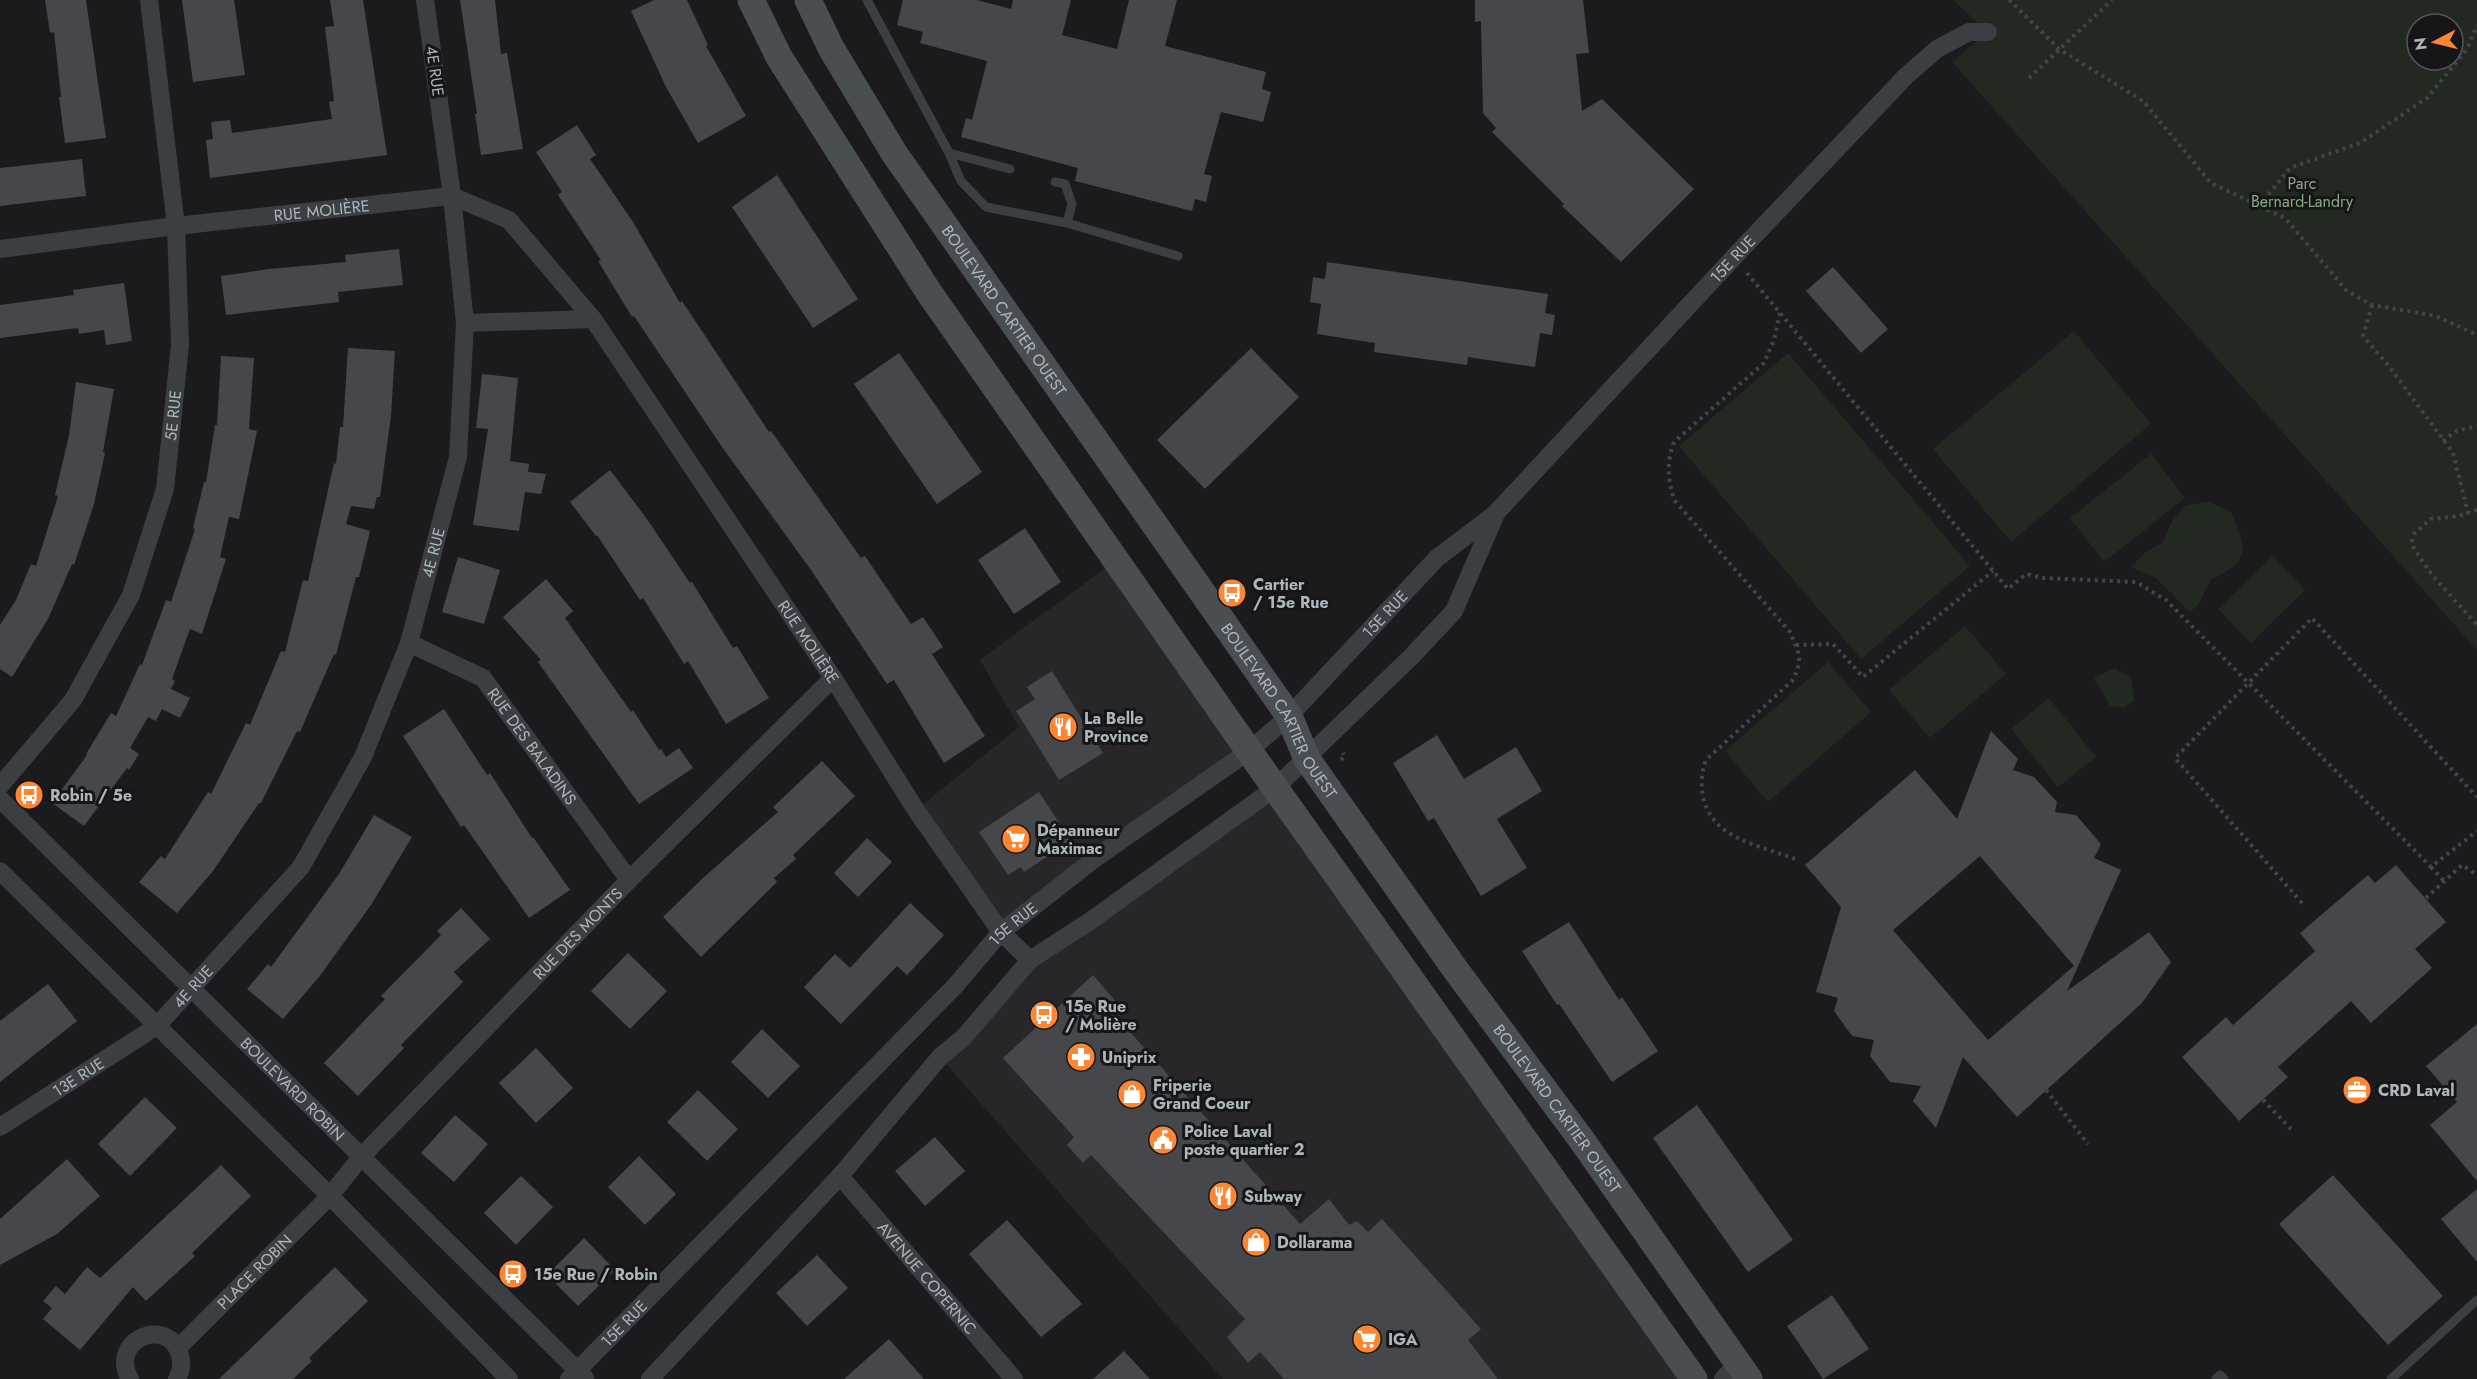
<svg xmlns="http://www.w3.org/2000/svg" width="2477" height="1379" font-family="Jost,sans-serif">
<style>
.built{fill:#27272a}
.green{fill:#212920;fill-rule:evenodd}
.building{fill:#45474a;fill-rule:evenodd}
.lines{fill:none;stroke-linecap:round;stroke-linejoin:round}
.path{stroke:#41464a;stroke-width:4;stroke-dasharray:3 4.5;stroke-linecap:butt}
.lane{stroke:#3b3e43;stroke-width:9}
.street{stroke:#3b3e43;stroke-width:18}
.secondary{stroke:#494e53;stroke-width:27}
.labels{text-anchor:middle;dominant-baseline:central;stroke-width:6;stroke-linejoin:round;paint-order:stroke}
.street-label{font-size:16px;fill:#adb6bd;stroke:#161618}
.park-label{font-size:16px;fill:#8aa983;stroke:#161618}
.poi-label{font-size:16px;font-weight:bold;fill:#adb6bd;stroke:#161618;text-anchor:start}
</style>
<rect width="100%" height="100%" fill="#1b1b1d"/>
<g class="built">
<path d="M1115 561 1249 751 1001 932 916 810 1019 727 980 660Z"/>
<path d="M1275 788 1694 1379H1223L940 1057 1030 960Z"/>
</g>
<g class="green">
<path d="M1953 0H2477V650L1952 62 1988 32ZM2417 24H2453V60H2417Z"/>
<path d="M2074 331 2151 424 2011 542 1933 449Z"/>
<path d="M1788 353 1970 566 1861 659 1679 446Z"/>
<path d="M2151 454 2185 498 2104 562 2070 518Z"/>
<path d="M2209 502 2231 512C2247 549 2251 562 2210 580L2199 604 2190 612 2156 578 2130 567 2146 552 2162 543 2173 519 2186 505Z"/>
<path d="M2273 556 2305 590 2251 643 2218 609Z"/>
<path d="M1965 626 2006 674 1930 738 1889 690Z"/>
<path d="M1828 662 1871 712 1768 802 1725 751Z"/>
<path d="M2115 668 2131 678 2134 700 2124 708 2110 706 2094 678Z"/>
<path d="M2049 698 2096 757 2058 787 2011 729Z"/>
</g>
<g class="building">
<path d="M45 0H86L106 138 65 143 59 97H61L54 32 50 33Z"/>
<path d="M182 0H234L245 75 193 82Z"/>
<path d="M330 0H363L387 155 210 178 206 140 213 139 211 122 230 120 232 133 332 119 329 102 334 101 325 27 334 26Z"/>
<path d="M460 0H495L501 54 507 53 523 149 481 155 475 114H477Z"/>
<path d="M654 0H687L708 45 706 46 746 116 698 143 666 87 631 11Z"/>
<path d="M903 0H977L1011 9 1013 0H1071L1062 35 1117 49 1129 0H1177L1165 46 1266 72 1262 89 1271 92 1263 122 1221 112 1204 174 1212 176 1206 202 1195 199 1192 211 1075 181 1078 168 961 137 966 118 972 120 987 61 920 43 923 32 897 25Z"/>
<path d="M1475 0H1583L1589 53 1576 54 1582 111 1602 99 1694 189 1621 262 1562 206 1564 204 1492 132 1496 128 1483 113 1481 21 1475 22Z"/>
<path d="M577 125 596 155 590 159 633 222 680 303 682 301 769 432 771 431 861 558 865 556 911 624 923 617 943 647 932 654 985 736 944 763 894 680 887 684 811 570 722 447 634 316 632 317 598 261 601 260 558 195 562 192 536 152Z"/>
<path d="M82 159 86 196 0 206V168Z"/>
<path d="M777 175 858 299 813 328 732 207Z"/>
<path d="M399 249 403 285 338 292 339 302 226 315 221 276 269 269 346 262 345 255Z"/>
<path d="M1327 262 1548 294 1545 313 1555 315 1552 335 1540 333 1535 367 1468 357 1467 365 1374 352 1375 343 1317 334 1321 304 1310 302 1313 277 1325 279Z"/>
<path d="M1833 267 1888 329 1861 353 1806 291Z"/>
<path d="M124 283 132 341 106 345 104 330 79 334 78 328 0 338V305L74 295 73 290Z"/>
<path d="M348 348 395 351 391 416 380 497H377L374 509 351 506 346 524 370 531 359 577H356L336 655 334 654 300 732 297 731 261 803H259L213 871 177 913 139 882 161 856 165 859 208 792 211 794 246 723 250 725 281 651 285 652 303 580 308 581 334 463 336 464 340 427H343Z"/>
<path d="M1251 348 1299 397 1205 489 1157 440Z"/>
<path d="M899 353 982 472 937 504 854 384Z"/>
<path d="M221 356 254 358 249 429 257 431 239 519 229 517 220 557 226 559 202 634 190 629 172 679 175 681 171 689 190 698 180 718 162 709 156 721 148 717 130 748 139 754 129 770 127 768 84 826 52 803 87 755 86 754 111 713 116 716 140 664 142 665 166 600 171 602 195 529 193 528 204 482H206L215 425H217Z"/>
<path d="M482 374 518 378 510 461 529 464 528 472 546 474 541 494 525 492 519 531 473 525 488 429 476 428Z"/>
<path d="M76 382 114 389 103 452 105 453 94 504 74 565 72 564 48 619 12 677 0 669V625L16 600 31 564 36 566 58 496 55 495 69 435Z"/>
<path d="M610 470 647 519 690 583 692 582 733 648 737 646 769 698 726 724 688 661 684 664 643 598 640 600 597 535 596 536 570 502Z"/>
<path d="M1025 528 1061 582 1014 614 978 560Z"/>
<path d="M458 557 500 570 484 624 442 612Z"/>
<path d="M546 579 573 611 565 618 631 712 633 710 659 750 661 749 666 757 679 748 693 768 639 804 538 662 541 660 503 617Z"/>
<path d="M1052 671 1103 753 1059 780 1016 711 1035 699 1027 687Z"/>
<path d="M444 709 487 775 490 773 532 838 533 837 570 890 529 918 464 825 461 827 403 736Z"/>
<path d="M1991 731 2018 759 2013 770 2034 777 2057 802 2055 812 2076 815 2101 844 2094 858 2121 870 2067 991 2149 932 2171 962 2142 1003 2017 1117 1963 1057 1936 1128 1913 1101 1921 1086 1890 1082 1870 1056 1874 1040 1852 1036 1834 1011 1838 998 1816 992 1841 907 1805 865 1915 770 1957 819ZM1980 856 2074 966 1988 1040 1893 930Z"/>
<path d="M1437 735 1464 779 1516 747 1542 791 1497 819 1527 868 1481 896 1434 818 1428 821 1393 763Z"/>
<path d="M822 761 855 796 793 855 796 859 774 878 777 882 701 957 663 917 703 878 778 812 773 807Z"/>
<path d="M1039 792 1071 841 1024 872 1021 867 1008 875 979 832Z"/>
<path d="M374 815 412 837 371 905 319 977 283 1019 247 989 268 964 271 967 339 874Z"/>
<path d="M867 838 892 862 858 897 834 873Z"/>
<path d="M2396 865 2446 922 2415 949 2432 968 2371 1023 2351 1001 2278 1067 2288 1077 2239 1121 2182 1057 2226 1017 2233 1025 2315 951 2300 933 2368 875 2375 883Z"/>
<path d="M910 903 944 935 907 975 897 966 841 1024 804 987 835 954 850 968Z"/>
<path d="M461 908 490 939 454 972 463 982 401 1045 404 1048 358 1096 324 1063 385 999 381 996 441 935 437 931Z"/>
<path d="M1569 922 1619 1000 1622 997 1658 1051 1612 1082 1559 1004 1557 1005 1522 951Z"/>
<path d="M628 953 667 991 630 1029 591 991Z"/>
<path d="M1093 975 1125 1012 1117 1017 1300 1224 1329 1199 1349 1225 1357 1221 1368 1232 1382 1219 1481 1329 1468 1340 1498 1379H1284L1260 1352 1248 1363 1227 1337 1245 1319 1091 1155 1083 1163 1067 1145 1074 1137 1003 1058Z"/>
<path d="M48 984 77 1021 0 1082V1021Z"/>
<path d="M2477 1024V1181L2430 1125 2457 1102 2426 1066Z"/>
<path d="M762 1029 800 1066 768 1098 731 1062Z"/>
<path d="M536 1048 573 1088 536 1123 499 1083Z"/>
<path d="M698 1090 738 1129 707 1161 667 1122Z"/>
<path d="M145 1097 177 1128 130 1176 98 1144Z"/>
<path d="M1697 1105 1793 1240 1748 1272 1653 1138Z"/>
<path d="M455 1115 488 1144 454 1182 421 1153Z"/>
<path d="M935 1137 965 1171 925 1206 895 1171Z"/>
<path d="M639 1156 676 1194 645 1225 608 1187Z"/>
<path d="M67 1159 100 1196 57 1234 0 1265V1219Z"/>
<path d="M221 1165 251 1196 192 1253 195 1256 146 1301 133 1287 80 1350 43 1319 52 1308 43 1301 56 1286 65 1294 87 1267 100 1278Z"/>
<path d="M2333 1175 2443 1296 2388 1345 2279 1224Z"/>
<path d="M521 1176 553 1207 516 1245 484 1213Z"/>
<path d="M2477 1189V1262L2441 1219Z"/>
<path d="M1007 1220 1082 1304 1041 1337 969 1254Z"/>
<path d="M584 1238 615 1270 578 1306 547 1275Z"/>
<path d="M817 1255 848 1288 807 1326 776 1293Z"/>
<path d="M335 1267 368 1301 309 1358 312 1361 293 1379H219Z"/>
<path d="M1832 1295 1869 1349 1823 1379 1787 1326Z"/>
<path d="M889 1339 924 1379H844Z"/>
<path d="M1124 1351 1150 1379H1093Z"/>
</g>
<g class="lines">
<g class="path">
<path d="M2009 0 2059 49 2143 101 2211 183 2285 218 2346 290 2372 305 2436 316 2477 335"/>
<path d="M2029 78 2112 0"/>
<path d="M2259 206 2290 168 2360 143 2427 98 2467 49 2477 25"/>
<path d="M1747 273 2008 589 2026 574 2043 578 2136 582 2166 600 2431 867 2477 831"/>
<path d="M2372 305 2363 336 2388 365 2453 453 2468 513"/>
<path d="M1780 313 1774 340 1764 363 1674 442C1666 463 1668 479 1674 500L1790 632C1799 653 1804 660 1792 681L1706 760C1701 774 1701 782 1703 797 1712 839 1759 845 1795 859"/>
<path d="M2443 441 2456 431 2477 426"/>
<path d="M2477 510 2459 516 2431 519 2414 534 2412 541 2414 549 2433 576 2477 625"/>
<path d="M1796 645 1833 644 1863 677 1993 571"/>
<path d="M1341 760 1345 756 1343 753"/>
<path d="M2431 867 2444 881"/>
<path d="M2426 898 2462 865 2477 875"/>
<path d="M2302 903 2175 758 2312 618 2477 797"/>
<path d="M2046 1090 2088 1144"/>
<path d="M2263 1100 2291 1129"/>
</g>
<g class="lane">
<path d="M867 0 949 153 961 181 986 207 1067 223 1178 256"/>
<path d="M949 153 1010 169"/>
<path d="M1055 182 1065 184 1072 204 1067 223"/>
<path d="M2216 1379 2220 1375 2224 1379"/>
<path d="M2391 1379 2477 1300"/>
</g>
<g class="street">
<path id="s1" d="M0 249 176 226 452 196 509 220 593 319 833 678 916 810 1001 932 1030 960"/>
<path d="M465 323 593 319"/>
<path id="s2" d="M409 643 483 678 629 880"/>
<path id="s3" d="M0 786 73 700 131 595 165 489 180 345 176 226 149 0"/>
<path id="s4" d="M0 799 585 1378"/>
<path d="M0 871 330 1196 509 1379"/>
<path id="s5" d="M0 1127 157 1026 301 867 363 757 409 643 458 457 465 323 452 196 425 0"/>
<path id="s6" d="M840 1176 1014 1379"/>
<path id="s7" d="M178 1348 330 1196 361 1157 629 880 833 678"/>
<path d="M130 1379C108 1341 165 1316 179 1352 183 1362 182 1370 177 1379"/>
<path id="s8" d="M569 1379 955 986 1001 932 1097 857 1249 751 1289 716 1437 558 1495 514 1734 257 1906 76 1937 49 1969 32H1988"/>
<path d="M650 1379 840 1176 940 1057 964 1037 1030 960 1093 919 1275 788 1412 656 1454 611 1495 516"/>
<path d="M1723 1379 1737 1364"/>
</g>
<g class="secondary">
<path d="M751 0 779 57 928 291 1249 751 1694 1379"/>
<path id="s9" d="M808 0 831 48 894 153 1289 716 1307 759 1455 969 1581 1139 1749 1379"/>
</g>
</g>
<defs>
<g id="bus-disc" transform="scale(1.5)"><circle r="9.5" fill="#fe8632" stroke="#161618"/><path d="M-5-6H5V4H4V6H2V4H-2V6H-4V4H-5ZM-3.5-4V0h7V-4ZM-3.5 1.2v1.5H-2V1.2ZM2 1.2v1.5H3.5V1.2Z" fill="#fff"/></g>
<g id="restaurant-disc" transform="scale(1.5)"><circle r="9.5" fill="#fe8632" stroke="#161618"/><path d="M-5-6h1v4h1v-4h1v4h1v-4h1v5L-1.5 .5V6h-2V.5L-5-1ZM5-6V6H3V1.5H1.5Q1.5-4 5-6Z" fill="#fff"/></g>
<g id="supermarket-disc" transform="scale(1.5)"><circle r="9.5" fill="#fe8632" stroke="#161618"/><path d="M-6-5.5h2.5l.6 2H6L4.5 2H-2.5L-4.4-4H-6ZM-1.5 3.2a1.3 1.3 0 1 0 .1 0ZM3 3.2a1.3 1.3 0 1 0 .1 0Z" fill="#fff"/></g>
<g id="pharmacy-disc" transform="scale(1.5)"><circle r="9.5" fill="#fe8632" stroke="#161618"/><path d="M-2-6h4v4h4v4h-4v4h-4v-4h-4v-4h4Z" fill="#fff"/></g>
<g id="office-disc" transform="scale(1.5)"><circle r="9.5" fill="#fe8632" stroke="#161618"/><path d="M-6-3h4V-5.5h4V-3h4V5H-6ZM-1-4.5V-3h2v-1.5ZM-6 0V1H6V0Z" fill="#fff"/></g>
<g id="shop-disc" transform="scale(1.5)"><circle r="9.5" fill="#fe8632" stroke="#161618"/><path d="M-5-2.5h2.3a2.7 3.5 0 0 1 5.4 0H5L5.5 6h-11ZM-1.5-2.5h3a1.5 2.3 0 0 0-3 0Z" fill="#fff"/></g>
<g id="civic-disc" transform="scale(1.5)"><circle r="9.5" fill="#fe8632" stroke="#161618"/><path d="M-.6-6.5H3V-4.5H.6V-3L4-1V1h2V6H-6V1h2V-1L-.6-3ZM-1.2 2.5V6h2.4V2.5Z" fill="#fff"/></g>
</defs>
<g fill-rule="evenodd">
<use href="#bus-disc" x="1232" y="593"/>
<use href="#restaurant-disc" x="1063" y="727"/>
<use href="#bus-disc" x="29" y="795"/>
<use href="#supermarket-disc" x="1016" y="839"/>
<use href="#bus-disc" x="1044" y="1015"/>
<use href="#pharmacy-disc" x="1081" y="1057"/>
<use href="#office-disc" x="2357" y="1090"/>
<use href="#shop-disc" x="1132" y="1094"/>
<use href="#civic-disc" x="1163" y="1140"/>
<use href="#restaurant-disc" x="1223" y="1196"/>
<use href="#shop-disc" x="1256" y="1242"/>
<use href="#bus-disc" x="513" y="1274"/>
<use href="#supermarket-disc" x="1367" y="1339"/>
</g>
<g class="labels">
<g class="street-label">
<text transform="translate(435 71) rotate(82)">4E RUE</text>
<text stroke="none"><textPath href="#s1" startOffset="324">RUE MOLIÈRE</textPath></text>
<text stroke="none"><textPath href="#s8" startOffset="1620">15E RUE</textPath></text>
<text stroke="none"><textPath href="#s9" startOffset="368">BOULEVARD CARTIER OUEST</textPath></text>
<text stroke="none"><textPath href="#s3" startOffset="418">5E RUE</textPath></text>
<text stroke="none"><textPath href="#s5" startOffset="744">4E RUE</textPath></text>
<text stroke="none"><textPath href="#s8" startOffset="1122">15E RUE</textPath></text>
<text stroke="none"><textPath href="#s1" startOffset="1035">RUE MOLIÈRE</textPath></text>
<text stroke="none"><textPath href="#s9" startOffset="854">BOULEVARD CARTIER OUEST</textPath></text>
<text stroke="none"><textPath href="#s2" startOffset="166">RUE DES BALADINS</textPath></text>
<text stroke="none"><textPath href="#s8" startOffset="636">15E RUE</textPath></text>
<text stroke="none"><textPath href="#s7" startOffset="576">RUE DES MONTS</textPath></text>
<text stroke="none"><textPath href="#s5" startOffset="240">4E RUE</textPath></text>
<text stroke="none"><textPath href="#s5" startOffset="93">13E RUE</textPath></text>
<text stroke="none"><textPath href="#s4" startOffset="412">BOULEVARD ROBIN</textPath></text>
<text stroke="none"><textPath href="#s9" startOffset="1340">BOULEVARD CARTIER OUEST</textPath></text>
<text stroke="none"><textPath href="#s7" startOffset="108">PLACE ROBIN</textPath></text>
<text stroke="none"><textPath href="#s6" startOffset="134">AVENUE COPERNIC</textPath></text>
<text stroke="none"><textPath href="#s8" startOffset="78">15E RUE</textPath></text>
</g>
<g class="park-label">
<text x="2302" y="183">Parc<tspan x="2302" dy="18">Bernard-Landry</tspan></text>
</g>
<g class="poi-label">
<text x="1253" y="584">Cartier<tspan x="1253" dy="18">/ 15e Rue</tspan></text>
<text x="1084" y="718">La Belle<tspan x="1084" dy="18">Province</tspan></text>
<text x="50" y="795">Robin / 5e</text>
<text x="1037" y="830">Dépanneur<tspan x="1037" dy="18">Maximac</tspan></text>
<text x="1065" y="1006">15e Rue<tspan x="1065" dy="18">/ Molière</tspan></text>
<text x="1102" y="1057">Uniprix</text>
<text x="1153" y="1085">Friperie<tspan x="1153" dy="18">Grand Coeur</tspan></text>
<text x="2378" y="1090">CRD Laval</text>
<text x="1184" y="1131">Police Laval<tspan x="1184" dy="18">poste quartier 2</tspan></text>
<text x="1244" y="1196">Subway</text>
<text x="1277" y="1242">Dollarama</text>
<text x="534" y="1274">15e Rue / Robin</text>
<text x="1388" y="1339">IGA</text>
</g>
</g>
<g transform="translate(2435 42) rotate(263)"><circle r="28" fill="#161618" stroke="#52565a" stroke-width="1.5"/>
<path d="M0-4.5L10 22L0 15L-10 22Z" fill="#fe8632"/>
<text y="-9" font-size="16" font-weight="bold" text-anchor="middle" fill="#adb6bd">N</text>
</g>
</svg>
